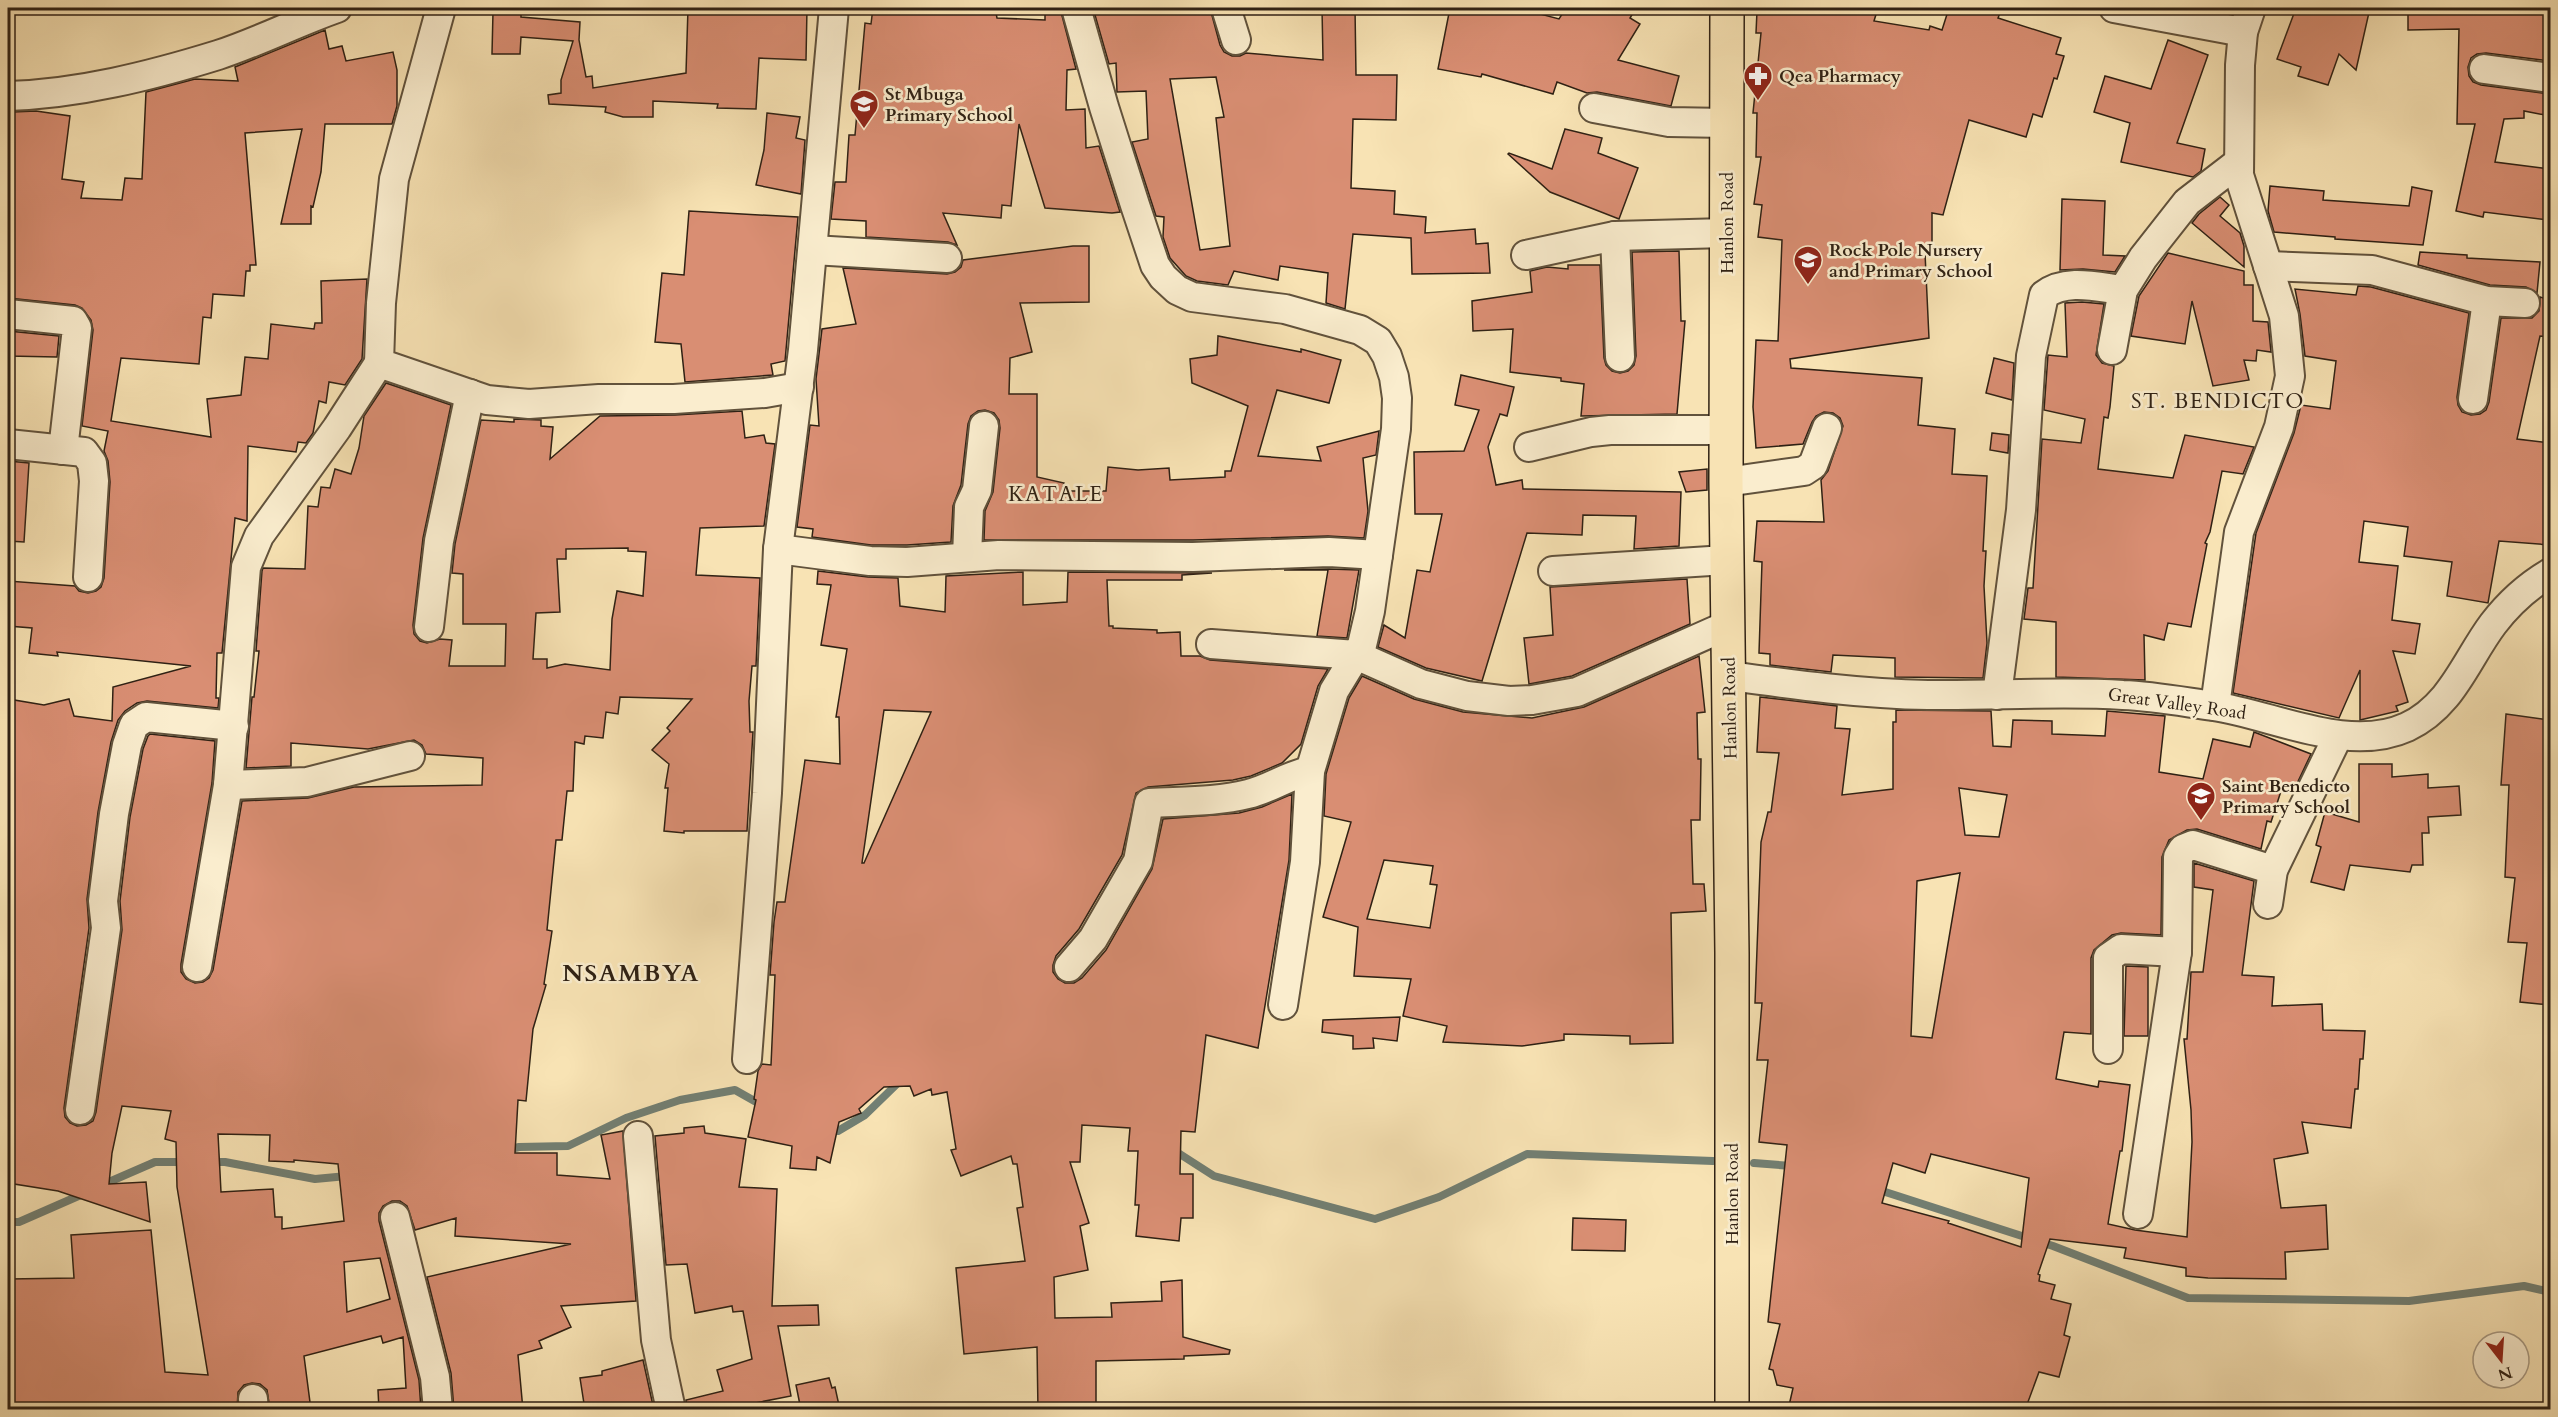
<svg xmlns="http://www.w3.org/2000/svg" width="2558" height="1417" font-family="Cardo,serif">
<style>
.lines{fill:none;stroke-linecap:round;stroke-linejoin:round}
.stream{stroke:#727f73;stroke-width:8}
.building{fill:#d98e73;stroke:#2f2114;stroke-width:1.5;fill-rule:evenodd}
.minor-casing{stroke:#61523c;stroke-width:32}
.major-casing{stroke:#2f2114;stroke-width:36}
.minor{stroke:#faedce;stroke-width:28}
.major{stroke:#f8e3b4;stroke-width:33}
.labels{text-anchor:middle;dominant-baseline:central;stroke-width:5;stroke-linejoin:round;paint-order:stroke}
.poi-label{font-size:18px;font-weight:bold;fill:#2f2114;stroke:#faedce;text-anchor:start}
.street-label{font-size:18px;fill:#2f2114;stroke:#faedce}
.quarter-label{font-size:21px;letter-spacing:1.5px;fill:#2f2114;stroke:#faedce}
.district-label{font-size:24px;font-weight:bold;letter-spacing:1.5px;fill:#2f2114;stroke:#faedce}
</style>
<rect width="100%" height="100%" fill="#f8e3b4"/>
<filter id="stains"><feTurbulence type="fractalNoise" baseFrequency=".00333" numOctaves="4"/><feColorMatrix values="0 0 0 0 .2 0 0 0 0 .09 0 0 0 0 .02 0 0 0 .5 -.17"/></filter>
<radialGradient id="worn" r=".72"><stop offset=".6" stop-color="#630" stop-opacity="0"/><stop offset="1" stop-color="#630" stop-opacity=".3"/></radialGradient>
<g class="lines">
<g class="stream">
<path d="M829 1129 838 1131 865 1115 901 1080"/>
<path d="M1172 1149 1214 1176 1375 1219 1439 1197 1527 1154 1713 1161"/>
<path d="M507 1150 519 1147 568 1146 626 1118 680 1100 735 1090 765 1107"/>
<path d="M211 1162H225L315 1179 347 1176"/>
<path d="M1754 1163 1792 1166"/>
<path d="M102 1185 155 1162H184"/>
<path d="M1876 1189 2053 1246 2188 1298 2409 1301 2524 1286 2550 1292"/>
<path d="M8 1222H19L83 1194"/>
</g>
</g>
<g class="building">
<path d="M688 8H807L806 60 759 58 756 109 717 108 718 104 653 101V117H623L605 112 606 107 549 104 548 95 561 93V80L573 41 521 37 520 54H492L493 12 521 13V17L580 22 579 40 586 77 592 76 593 88 686 73Z"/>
<path d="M873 8H995L997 18 1045 20V8H1060L1076 69 1067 70 1066 110 1085 109 1086 148 1099 146 1120 212 1112 213 1045 208 1019 124 1011 206 1002 205 1001 218 943 213 957 245 948 242 866 237V221L831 219 835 182H846L849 135H855L865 23 871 24Z"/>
<path d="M1093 8H1210L1220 45 1224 52 1232 56H1240L1246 53 1323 60 1322 8H1355L1356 75H1397L1396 120 1353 119 1351 188 1395 191 1394 214 1426 217 1425 233 1475 229 1476 244 1488 243 1490 273 1412 274 1411 238 1353 234 1345 309 1326 303 1328 273 1280 266 1278 280 1234 271 1228 285 1197 281 1186 276 1170 258 1163 237 1164 217 1156 216 1132 142 1148 139 1146 91 1117 92 1116 63 1109 64ZM1216 77 1224 117 1216 118 1230 246 1200 250 1170 79Z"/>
<path d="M1450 8H1481L1502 11 1503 8H1517L1559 19 1566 8H1636L1630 18 1640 24 1618 60 1679 76 1671 106 1597 92 1587 93 1557 82 1553 94 1482 74 1481 77 1438 69Z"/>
<path d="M1780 8H1878L1874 21 1929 30 1930 26 1942 30 1949 8H2002L1998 18 2061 38 2056 54 2064 56 2057 79 2054 78 2042 117 2033 114 2026 137 1969 120 1943 215 1932 213V253H1925L1929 338 1790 359 1791 368 1922 378 1918 425 1955 429 1952 474 1987 476 1983 551H1986L1984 586 1987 643 1983 678 1895 677V658L1833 655 1831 672 1770 665V654L1759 653 1762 562 1754 561 1757 521 1824 522 1821 480 1828 471 1843 426 1840 418 1833 413 1824 412 1816 416 1812 422 1803 444 1756 448 1753 407 1756 340 1778 341 1782 240 1758 237 1762 205 1754 204 1761 157H1756L1757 113H1753L1761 33H1756L1757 11 1780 12Z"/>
<path d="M2296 8H2370L2356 70 2339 54 2328 85 2298 76 2301 67 2277 59Z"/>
<path d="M2408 8H2550V61L2486 53 2477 54 2471 58 2468 67 2469 76 2473 82 2481 85 2550 94V116L2524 111V118L2504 119 2495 162 2550 169 2549 220 2484 212 2483 217 2456 211 2475 124H2457L2459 29 2408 30Z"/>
<path d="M325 30 329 49 342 46 346 61 393 52 397 70V106L392 124H325L321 172 313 207 311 206V224H281L302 129 245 133 256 265H250V271H246L244 296 213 294 211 318 203 317 199 364 121 358 111 421 211 437 207 399 241 395 245 357 268 359 271 324 314 329 315 323H322L321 281 367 279 362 359 345 385 329 382 326 403 319 401 313 433 306 443 298 442 296 452 248 446 247 521 235 518 222 653H217L216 698H219L218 708 147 701 137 703 125 711 118 720 111 742 98 812 87 899 89 928 64 1108 65 1117 70 1123 77 1126 86 1125 93 1121 96 1112 122 930 120 901 130 817 143 749 148 736 150 734 215 741 212 783 181 964V972L186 979 195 983 203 982 209 978 213 970 242 801 308 798 354 787 482 785 483 758 426 754 422 745 414 740 368 749 291 743V766L246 768 252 697H254L259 651H256L262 571 263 568 305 569 308 506 318 507 321 487 330 488 335 469 351 474 359 448 364 416 386 383 451 405 423 538 413 625 414 634 420 641 427 643 440 639 452 640 449 666H505L506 624H463V574L452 573 455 544 481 420 514 422V419L541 420V426L553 427 550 459 600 416 675 415 742 411 745 438 764 435 766 443 775 444 764 526 700 528 696 575 760 578 756 666H752L749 701 750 732H753L747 831H684V833L664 831 668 788H665L669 764 652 750 670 731 667 728 692 699 620 697 618 714 606 712 603 738 585 736 584 744 575 742 573 791H567L562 840H556L547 930 552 931 544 984 546 985 533 1029 526 1101 518 1100 515 1153H557V1175L610 1179 601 1135 623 1131 636 1301 561 1306 571 1327 539 1341 542 1348 518 1355 523 1410H454L451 1373 427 1277 571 1244 455 1236 456 1218 415 1230 407 1206 400 1201H392L383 1206 379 1213V1221L419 1380 421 1410H379L378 1390 406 1388 403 1337 383 1343 381 1336 304 1356 311 1410H270L267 1390 260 1384 252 1383 244 1385 238 1392 237 1410H146L108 1406V1410H8V1365H14L9 1279 74 1278 71 1235 151 1230 165 1372 208 1375 177 1187 176 1142 165 1139 171 1111 122 1106 112 1153 109 1184 146 1182 150 1222 58 1191 8 1183V699L44 705 69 699 74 716 112 721 113 687 191 666 57 652 58 656 29 653 32 628 8 626V581L75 586 79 591 88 593 96 591 101 587 104 578 110 482 108 461 104 451 108 431 82 426 93 330 91 320 82 308 75 305 8 298V115H13V112L36 111 70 116 62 179 84 182 81 198 122 200 125 178 142 179 146 92 195 79 238 81 235 67ZM628 548V551L646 552 643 596 617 591 612 619 610 670 565 664 547 668V659H533L536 613 560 612 557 559H566V549ZM218 1134 270 1135 269 1161 294 1162V1160L338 1164 344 1221 282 1229V1217H275L273 1189 221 1192ZM380 1258 390 1299 347 1312 344 1262Z"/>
<path d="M2168 40 2208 55 2177 143 2205 149 2201 171 2193 177 2121 162 2130 123 2094 112 2105 76 2151 89Z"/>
<path d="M767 113 800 117 796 138 805 140 801 194 756 185 764 150Z"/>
<path d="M1565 129 1602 138 1598 153 1638 168 1619 219 1550 192 1508 154 1509 153 1552 169Z"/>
<path d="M2270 186 2324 191 2323 200 2409 206 2412 187 2432 191 2423 245 2335 239V237L2274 232 2268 211Z"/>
<path d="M2220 197 2229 205 2220 216 2240 233 2244 246V267L2192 223 2199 214Z"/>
<path d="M2062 199 2105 201 2103 255 2125 256 2115 272 2083 269 2060 270Z"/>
<path d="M689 211 798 217 785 361 771 364 773 375 685 382 681 344 655 342 662 273 684 275Z"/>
<path d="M1073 246H1089V302L1020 303 1032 352 1010 358 1009 394H1037V477L1064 483 1062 491H1106L1108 467 1138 470 1169 468 1170 480 1225 477V471H1231L1248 406 1192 383 1190 359 1217 355 1218 336 1301 352V349L1341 360 1329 403 1277 390 1258 456 1321 461 1317 447 1379 431 1376 455 1363 458 1368 511 1364 538 1328 536 1193 540H984L985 511 993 492 1000 428 999 420 994 413 985 410 978 411 971 416 968 424 961 485 953 506 951 542 907 545H871L812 537 813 529 797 527 810 425 819 426 816 379 822 329 856 324 843 268 947 274 955 272 961 267 963 260Z"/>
<path d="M1679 251 1681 321H1685L1677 414 1581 416 1584 384 1561 381V378L1510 372 1513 329 1473 331 1472 301 1532 292 1530 271 1547 267 1568 269V265H1600L1604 358 1606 365 1612 371 1620 373 1628 371 1634 365 1636 356 1632 252Z"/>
<path d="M2420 252 2467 255V258L2540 262 2537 293 2526 287 2490 285 2418 265Z"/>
<path d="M2168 253 2244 271V285H2253V321L2268 322 2271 352 2257 350 2256 361 2244 360 2249 380 2213 386 2192 301 2185 344 2131 336 2139 296Z"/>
<path d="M2358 286 2371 287 2469 313 2457 397 2458 405 2462 412 2471 415 2480 414 2486 410 2489 402 2501 318H2532L2539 311 2540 297 2550 300V337L2540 336 2517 439 2550 443V545L2499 541 2488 603 2447 596 2452 562 2404 556 2408 527 2364 521 2359 562 2398 566 2392 620 2420 624 2415 654 2393 651 2408 702 2396 706 2398 711 2360 720V670L2339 718 2233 693 2256 533 2294 433 2301 405 2330 409 2336 361 2305 356 2300 314 2295 289 2356 295Z"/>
<path d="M2082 302 2104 304 2096 355 2102 363 2114 366 2110 407 2108 418 2104 417 2098 469 2173 478 2185 435 2254 447 2243 474 2222 471 2210 532 2205 543 2207 544 2191 627 2168 623 2164 640 2144 635 2145 680 2056 677V622L2024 619 2028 588H2033L2042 439 2081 443 2085 419 2044 410 2048 355 2067 357 2065 303Z"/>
<path d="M8 331 59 336 57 357 8 356Z"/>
<path d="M1994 358 2014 363 2012 400 1986 393Z"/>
<path d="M1461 375 1514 387 1507 416 1500 414 1488 447 1496 485 1522 480 1523 489 1681 492 1679 546 1634 549 1636 516 1583 515 1582 535 1527 533 1482 681 1426 668 1378 647 1384 625 1405 638 1417 570 1430 572 1442 514H1415L1414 452 1464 451 1479 410 1455 405Z"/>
<path d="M1992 433 2009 435 2008 453 1990 450Z"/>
<path d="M8 461 29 463 24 542 8 541Z"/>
<path d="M1707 469V490L1686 492 1679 472Z"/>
<path d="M1329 569 1359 570 1347 638 1317 636 1328 570H1284Z"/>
<path d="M818 571 868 577 898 578 900 606 945 612 946 576 1023 572V605L1067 602 1068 572 1212 573 1182 575V580H1107L1109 626H1113V628L1157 630V633L1180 632 1181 656H1200L1210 660 1328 669 1318 686 1301 744 1282 763 1251 776 1233 780 1148 787 1136 793 1122 855 1079 929 1056 956 1053 965V972L1058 979 1065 983H1074L1082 978 1106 950 1152 869 1163 819 1239 813 1262 807 1292 794 1289 860 1258 1048 1206 1035 1195 1132 1181 1131 1180 1174H1193V1218H1181L1179 1241 1136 1236 1139 1205H1135L1138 1151H1128L1130 1128 1082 1125 1080 1162H1070L1089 1223 1080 1226 1088 1270 1054 1277 1055 1318 1112 1317 1111 1303 1162 1301 1161 1282 1182 1280 1183 1337 1230 1350 1229 1354 1184 1356V1359L1096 1361V1410H1038L1037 1347 964 1354 956 1268 1025 1261 1017 1208 1023 1207 1017 1164H1013L1011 1156 961 1176 951 1150 956 1149 947 1092 932 1095 931 1089 914 1096 910 1086 884 1087 859 1109 861 1113 839 1122 830 1163 817 1157 816 1170 790 1168 792 1146 748 1137 756 1100 754 1099 758 1071 762 1064 771 1065 775 975H770L774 922 777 902H785L805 760 840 764 839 717H836L847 649 821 645 831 585 817 584ZM884 710 931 712 864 863H862Z"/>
<path d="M1687 579 1690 624 1572 676 1529 684 1524 638 1553 635 1550 587Z"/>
<path d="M1699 656 1705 712 1697 713 1698 759H1701L1700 820H1691L1693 884H1704L1706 911 1671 913 1673 1043 1630 1044V1036L1564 1034V1040L1522 1046 1443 1042 1447 1026 1403 1016 1411 979 1354 976 1358 927 1323 917 1351 822 1324 816 1326 774 1349 698 1362 676 1414 699 1463 712 1532 718 1584 707ZM1384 860 1433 866 1430 884 1437 885 1430 928 1367 919Z"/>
<path d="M1760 697 1837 706 1835 728 1850 729 1842 795 1893 789V722H1896V710L1991 711 1993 746 2011 747 2013 720 2052 721V734L2105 736 2107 711 2165 716 2159 772 2203 779 2213 739 2250 747 2254 732 2311 754 2293 792 2282 788 2271 822 2267 821 2261 849 2197 829 2187 830 2169 840 2162 857 2161 935 2121 933 2112 935 2094 950 2091 958V1034L2064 1032 2056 1079 2098 1087 2099 1081 2130 1085 2122 1151H2120L2108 1224 2135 1230 2187 1237 2192 1142 2191 1110 2184 1039H2187L2191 972H2203L2213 890 2194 887V863L2254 881 2242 975 2274 977 2272 1006 2322 1004 2323 1030 2365 1031 2363 1059H2360L2358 1089H2355L2351 1128 2302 1122 2308 1153 2274 1159 2281 1208 2326 1205 2328 1249 2285 1252 2286 1279 2208 1278 2186 1276V1268L2124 1258 2126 1248 2050 1239 2038 1274 2040 1275 2039 1281 2055 1285 2051 1299 2071 1304 2064 1335 2070 1337 2059 1377 2039 1372 2025 1410H1952L1932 1406 1931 1410H1788L1793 1388 1777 1385 1773 1370 1769 1369 1780 1324 1768 1322 1787 1145 1759 1142 1768 1060H1757L1762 1003H1755L1761 842 1768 812H1771L1779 753 1757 752ZM1959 788 2007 795 1999 837 1965 835ZM1960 873 1932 1038 1911 1036 1917 881ZM1931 1154 2029 1178 2021 1247 1948 1223 1949 1221 1882 1203 1893 1163 1925 1173Z"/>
<path d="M2506 714 2550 720V830H2545L2550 897V1005L2520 1002 2527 943 2508 942 2515 878 2505 877 2509 785H2501Z"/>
<path d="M2359 764H2392V777L2428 774V788L2459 786 2461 815 2428 817 2429 833H2422L2423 865H2412L2410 872 2350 865 2344 890 2311 882 2321 847 2316 845 2325 812 2359 822Z"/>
<path d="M2126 966 2148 967V1036H2124Z"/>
<path d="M1400 1017 1397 1041 1373 1038 1374 1048 1353 1049V1036L1322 1032 1323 1020Z"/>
<path d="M704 1126 705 1133 746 1139 739 1187 777 1189 772 1306 818 1305 819 1325 778 1326 791 1396 755 1403 756 1410H687L686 1400 723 1391 717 1370 752 1359 743 1311 733 1312 732 1306 695 1313 687 1264 666 1265 655 1136 684 1133V1128Z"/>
<path d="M1573 1218 1626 1220 1625 1251 1572 1250Z"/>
<path d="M643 1360 654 1410H585L580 1378 602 1375V1371Z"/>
<path d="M829 1378 832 1388 835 1387 840 1410H801L796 1385Z"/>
</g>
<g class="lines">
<g class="minor-casing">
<g id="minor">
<path d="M441 8 394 179 381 303 379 363 487 400 529 404 599 399H674L765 393 799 387"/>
<path d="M1076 8 1104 107 1135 205 1155 265 1163 277 1177 290 1192 297 1285 309 1360 330 1378 341 1387 356 1394 377 1397 398 1396 429 1370 611 1362 645 1334 691 1310 771 1305 862 1283 1005"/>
<path d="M1226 8 1236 40"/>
<path d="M2114 8 2243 32"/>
<path d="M2484 69 2550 78"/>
<path d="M8 96C78 94 150 76 218 55 258 42 297 22 337 8"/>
<path d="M1594 108 1669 122 1727 123"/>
<path d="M1615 236 1620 357"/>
<path d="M813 250 947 258"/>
<path d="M1526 255 1615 236 1726 233"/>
<path d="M2268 266 2372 270 2487 301 2525 303"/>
<path d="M8 314 73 321 77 328 63 450"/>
<path d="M2112 350 2123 290 2143 258 2187 202 2239 162"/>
<path d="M2473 399 2487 301"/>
<path d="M8 444 84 452 92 463 94 481 88 577"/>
<path d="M1529 447 1591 432 1610 430H1726"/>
<path d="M1726 482 1804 471 1813 465 1827 428"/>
<path d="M778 549 870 561 907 562 999 555 1193 557 1329 552 1378 555"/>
<path d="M967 557 969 507 977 490 984 426"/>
<path d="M1553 571 1726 560"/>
<path d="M429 627 439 541 470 394"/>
<path d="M1211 644 1356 655 1421 684 1467 696 1509 701 1532 700 1577 692 1728 625"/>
<path d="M1730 676C1796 685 1862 694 1928 695 1993 696 2058 691 2123 695 2153 696 2184 702 2213 706 2274 715 2348 754 2407 727 2452 706 2466 660 2493 624 2509 603 2528 586 2550 573"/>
<path d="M1997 695 2021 510 2031 356 2044 295C2066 278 2097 287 2123 290"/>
<path d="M2215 706 2239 532 2279 427 2290 376 2284 316 2239 175 2240 65 2243 32 2251 8"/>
<path d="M228 785 307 782 410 756"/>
<path d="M2268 904 2273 870 2338 736"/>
<path d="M197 967 228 785 246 567 259 536 337 428 379 363"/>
<path d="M1069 967 1093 939 1138 861 1149 803C1183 801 1216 802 1248 794 1270 789 1288 775 1310 771"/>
<path d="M2108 1049V958L2121 949 2177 952"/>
<path d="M747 1059 767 793 778 549 803 350 834 8"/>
<path d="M80 1110 106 928 103 901 114 814 127 745 134 725 146 717 234 726"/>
<path d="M638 1136 656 1340 671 1410"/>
<path d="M2138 1214 2177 952 2178 857 2183 849 2193 845 2273 870"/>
<path d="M395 1217 435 1377 438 1410"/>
<path d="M253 1399 254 1410"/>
</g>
</g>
<g class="major-casing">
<path id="major" d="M1727 8 1726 482 1732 953V1410"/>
</g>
<use href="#minor" class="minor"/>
<use href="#major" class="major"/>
</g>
<defs>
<g id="pharmacy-pin" transform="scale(1.5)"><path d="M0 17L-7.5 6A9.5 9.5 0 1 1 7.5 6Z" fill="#8f2418" stroke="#faedce"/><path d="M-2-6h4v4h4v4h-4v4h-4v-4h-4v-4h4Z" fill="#fff"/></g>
<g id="school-pin" transform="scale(1.5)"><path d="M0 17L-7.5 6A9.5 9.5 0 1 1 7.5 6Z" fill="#8f2418" stroke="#faedce"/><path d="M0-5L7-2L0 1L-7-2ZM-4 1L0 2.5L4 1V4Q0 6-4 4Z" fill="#fff"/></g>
</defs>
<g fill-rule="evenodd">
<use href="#pharmacy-pin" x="1758" y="76"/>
<use href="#school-pin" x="864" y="104"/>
<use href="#school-pin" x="1808" y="260"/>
<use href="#school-pin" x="2201" y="796"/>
</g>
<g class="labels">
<g class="poi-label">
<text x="1779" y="76">Qea Pharmacy</text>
<text x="885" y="94">St Mbuga<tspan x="885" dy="21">Primary School</tspan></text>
<text x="1829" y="250">Rock Pole Nursery<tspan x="1829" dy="21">and Primary School</tspan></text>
<text x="2222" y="786">Saint Benedicto<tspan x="2222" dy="21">Primary School</tspan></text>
</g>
<g class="street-label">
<text transform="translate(1727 223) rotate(-90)">Hanlon Road</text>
<text transform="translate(2177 704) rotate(8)">Great Valley Road</text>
<text transform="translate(1730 708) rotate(-91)">Hanlon Road</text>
<text transform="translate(1732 1194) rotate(-90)">Hanlon Road</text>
</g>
<g class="quarter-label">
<text x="2218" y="401">ST. BENDICTO</text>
<text x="1056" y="494">KATALE</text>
</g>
<g class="district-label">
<text x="631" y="973">NSAMBYA</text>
</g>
</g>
<rect width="2558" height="1417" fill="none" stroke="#f8e3b4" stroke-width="30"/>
<rect x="9" y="9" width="2540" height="1399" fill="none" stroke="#2f2114" stroke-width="3"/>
<rect x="15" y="15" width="2528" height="1387" fill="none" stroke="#2f2114" stroke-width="1.5"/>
<g transform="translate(2501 1360) rotate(163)"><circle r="28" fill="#faedce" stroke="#a99b84" stroke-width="1.5"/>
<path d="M0-4.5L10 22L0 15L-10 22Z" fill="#8f2418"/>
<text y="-9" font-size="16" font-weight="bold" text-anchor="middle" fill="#2f2114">N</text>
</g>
<rect width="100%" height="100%" filter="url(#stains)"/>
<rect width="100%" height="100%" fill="url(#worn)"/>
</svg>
